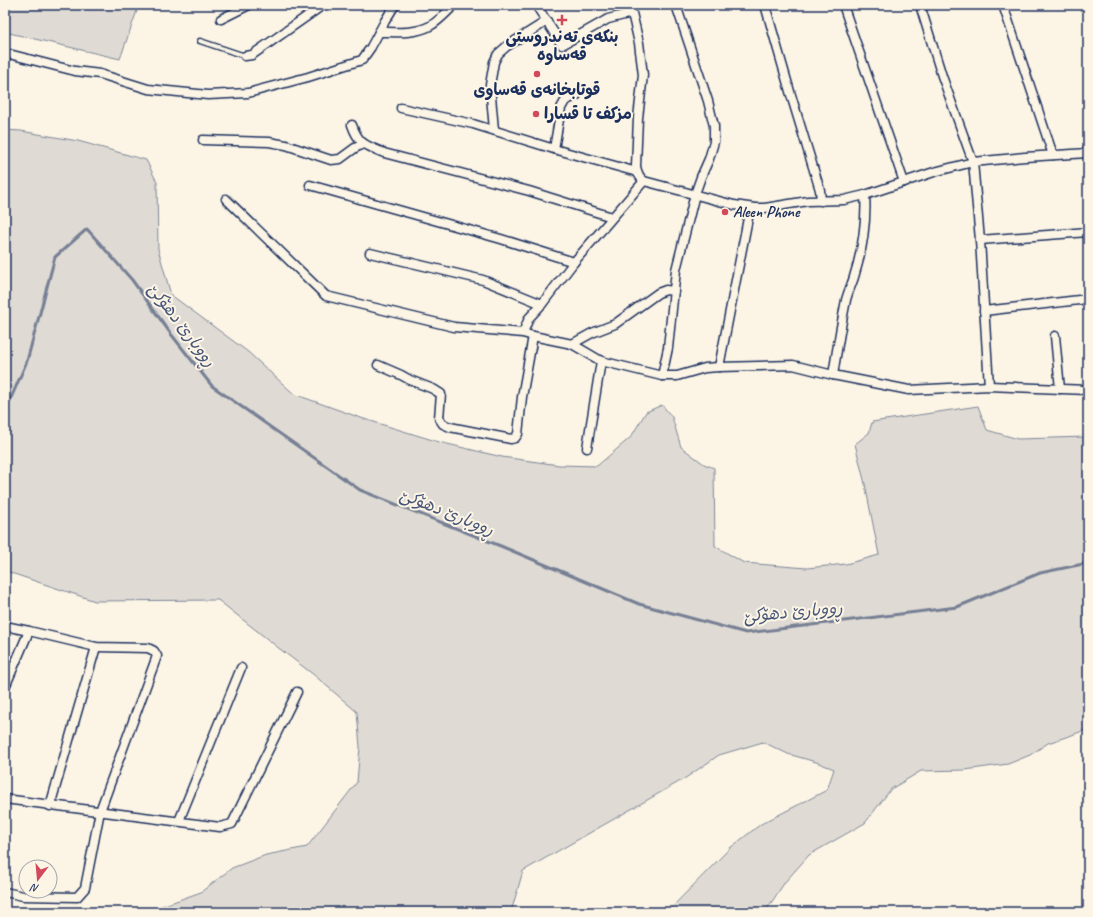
<svg xmlns="http://www.w3.org/2000/svg" width="1093" height="917" font-family="Caveat,'Playpen Sans Arabic',sans-serif">
<style>
.green{fill:#dfdbd4;stroke:#7d8599}
.lines{fill:none;stroke-linecap:round;stroke-linejoin:round}
.stream{stroke:#767f94;stroke-width:3}
.service-casing{stroke:#1b2f5e;stroke-width:7}
.minor-casing{stroke:#1b2f5e;stroke-width:11}
.service{stroke:#fcf5e5;stroke-width:4}
.minor{stroke:#fcf5e5;stroke-width:8}
.poi-dot{fill:#d1495b;stroke:#fcf5e5;stroke-width:1.5}
.labels{text-anchor:middle;dominant-baseline:central;stroke-width:4;stroke-linejoin:round;paint-order:stroke}
.poi-label{font-size:16px;font-weight:bold;fill:#1b2f5e;stroke:#fcf5e5}
.water-label{font-size:17px;font-style:italic;fill:#485779;stroke:#fcf5e5}
</style>
<rect width="100%" height="100%" fill="#fcf5e5"/>
<filter id="ink" filterUnits="userSpaceOnUse"><feTurbulence type="fractalNoise" baseFrequency=".025" numOctaves="2"/><feDisplacementMap in="SourceGraphic" scale="8" xChannelSelector="R" yChannelSelector="G"/><feConvolveMatrix kernelMatrix="1 2 1 2 8 2 1 2 1" color-interpolation-filters="sRGB"/></filter>
<g filter="url(#ink)">
<g class="green">
<path d="M5 5H139L120 59 5 32Z"/>
<path d="M5 130 21 131 78 141 146 160 157 182 158 249 171 295 248 352 294 394 361 418 439 442 502 457 559 465 597 466 631 437 646 412 662 405 672 417 681 447 704 464 714 468 715 546 744 563 807 568 846 564 879 555 865 484 855 444 869 433 872 422 978 406 987 430 1018 439 1086 437 1088 436V729L1072 735 1048 743 1030 755 1008 764 965 770 921 771 891 789 865 823 809 855 785 882 765 912H667L730 848 761 824 827 790 834 769 816 762 788 754 763 742 719 755 684 779 523 871 511 912H145L201 892 232 868 266 855 307 847 357 782 360 747 357 712 314 675 276 646 218 600 95 601 11 573 5 570Z"/>
</g>
<g class="lines">
<path class="stream" d="M5 412 27 361 55 257 87 229 132 280 171 334 212 386 360 490 503 547 639 604 746 633 957 607 1040 573 1088 563"/>
<g class="service-casing">
<path id="service" d="M200 41 245 56"/>
</g>
<g class="minor-casing">
<g id="minor">
<path d="M536 5 562 45 608 19 632 13 639 43 643 75 638 118 636 166C637 173 639 177 644 181L734 205 755 208H765L808 201 844 200 865 195 934 172 973 162 1025 157 1088 153"/>
<path d="M765 5 791 95 820 190 821 201"/>
<path d="M843 5 904 182"/>
<path d="M920 5 942 76 973 162 980 240 989 386"/>
<path d="M1003 5 1053 155"/>
<path d="M221 19 249 5"/>
<path d="M379 32C396 32 415 34 430 26 439 21 447 12 454 5"/>
<path d="M5 53 75 71 100 74 148 89 208 95 248 93 308 77 362 60 371 47 385 21 393 8 396 5"/>
<path d="M245 56 252 55 323 5"/>
<path d="M401 108 473 124 554 149 637 172"/>
<path d="M352 125C359 145 366 145 384 153L529 191 612 217"/>
<path d="M494 130 490 85 494 62 498 54 507 46 547 21"/>
<path d="M203 140 269 142 286 145 331 160 340 159 355 148 363 144"/>
<path d="M554 149 561 108 565 101 577 95"/>
<path d="M310 185 501 239 574 262"/>
<path d="M226 199 326 296 454 327 523 333 533 336 572 344 601 361 662 376H677L705 368 719 367 793 365 833 375 909 390 989 386 1088 390"/>
<path d="M980 240 1088 232"/>
<path d="M370 253 483 280 542 304"/>
<path d="M984 311 1088 299"/>
<path d="M523 333 529 318 542 304 574 262 644 181"/>
<path d="M1055 336 1060 389"/>
<path d="M572 344 592 333 615 324 658 293 666 290 674 291"/>
<path d="M378 365 401 375 410 380 433 389 441 394 439 418 443 424 450 427 511 439 515 438 518 434 522 397 533 336"/>
<path d="M719 367 750 208"/>
<path d="M833 375C837 350 841 325 846 300 848 292 852 284 854 277 862 252 867 221 865 195"/>
<path d="M662 376 668 348 676 270 695 194 701 177 709 159 714 142V126L708 101 676 5"/>
<path d="M587 448 601 361"/>
<path d="M5 626 29 631 96 647 148 648 154 651 157 656 100 811 85 888 77 897 23 896 5 892"/>
<path d="M5 687 29 631"/>
<path d="M5 799 220 827 232 824 297 692"/>
<path d="M50 806 96 647"/>
<path d="M179 821 241 668"/>
</g>
</g>
<use href="#service" class="service"/>
<use href="#minor" class="minor"/>
</g>
</g>
<g class="poi-dot">
<path d="M560 14h4v4h4v4h-4v4h-4v-4h-4v-4h4z"/>
<circle cx="537" cy="74" r="4"/>
<circle cx="536" cy="114" r="4"/>
<circle cx="725" cy="212" r="4"/>
</g>
<g class="labels">
<g class="poi-label">
<text x="562" y="37">بنکەی تەندروستی<tspan x="562" dy="18">قەساوە</tspan></text>
<text x="537" y="90">قوتابخانەی قەساوی</text>
<text x="544" y="114" text-anchor="start">مزكف تا قسارا</text>
<text x="733" y="212" text-anchor="start">Aleen Phone</text>
</g>
<g class="water-label">
<text transform="translate(182 325) rotate(53)">ڕووبارێ دهۆكێ</text>
<text transform="translate(447 512) rotate(22)">ڕووبارێ دهۆكێ</text>
<text transform="translate(793 612) rotate(-5)">ڕووبارێ دهۆكێ</text>
</g>
</g>
<rect width="1093" height="917" fill="none" stroke="#fcf5e5" stroke-width="20"/>
<rect x="10" y="10" width="1073" height="897" fill="none" stroke="#1b2f5e" stroke-width="1.5" filter="url(#ink)"/>
<g transform="translate(38 879) rotate(196)"><circle r="19" fill="#fcf5e5" stroke="#a2a6af"/>
<path d="M0-3L7 15L0 10L-7 15Z" fill="#d1495b"/>
<text y="-6" font-size="11" font-weight="bold" text-anchor="middle" fill="#1b2f5e">N</text>
</g>
</svg>
